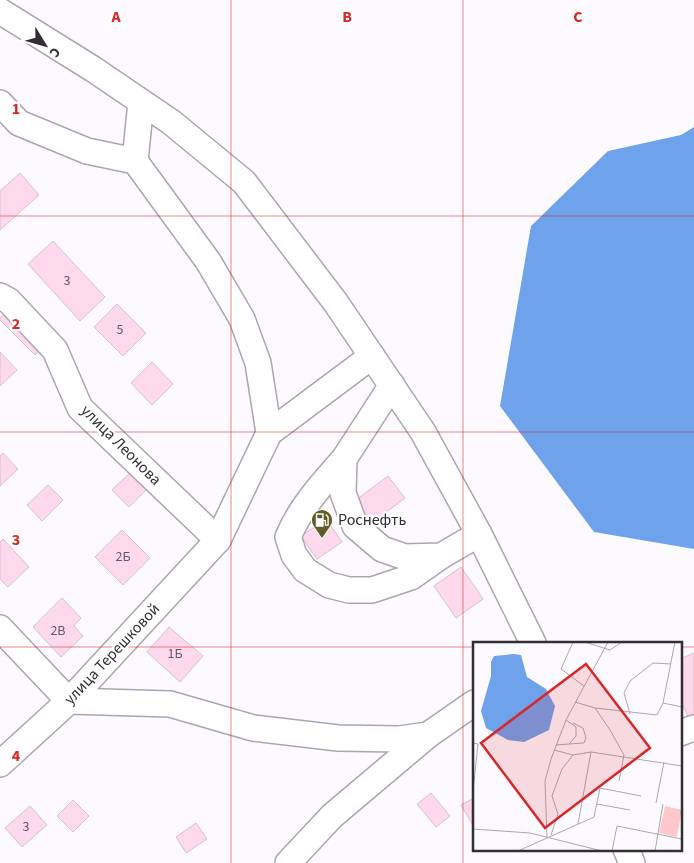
<svg xmlns="http://www.w3.org/2000/svg" width="694" height="863" font-family="'Source Sans 3',sans-serif">
<style>
.water{fill:#6ea2eb}
.building{fill:#fed9ed;stroke:#d2c4cb}
.lines{fill:none;stroke-linecap:round;stroke-linejoin:round}
.minor-casing{stroke:#ada4b0;stroke-width:28}
.minor{stroke:#fff;stroke-width:25}
.grid{fill:none;stroke:#d62828;stroke-width:1;stroke-opacity:0.55}
.labels{text-anchor:middle;dominant-baseline:central;stroke-width:4.5;stroke-linejoin:round;paint-order:stroke}
.number-label{font-size:14px;fill:#655962}
.street-label{font-size:16px;fill:#322e33;stroke:#fff}
.poi-label{font-size:16px;fill:#322e33;stroke:#fff;text-anchor:start}
.inset-road{fill:none;stroke:#aca8ad;stroke-width:1}
.view{fill:#d62828;fill-opacity:0.15;stroke:#d62828;stroke-width:2.5}
.inset-edge{fill:none;stroke:#322e33;stroke-width:2.5}
.grid-label{font-size:16px;text-anchor:middle;font-weight:bold;fill:#d62828;stroke:#fff;stroke-width:4.5;stroke-linejoin:round;paint-order:stroke}
</style>
<rect width="100%" height="100%" fill="#fdfaff"/>
<path class="water" d="M694 127V549L594 532 500 406 531 226 608 151 681 135Z"/>
<g class="building">
<path d="M20 173 39 195 0 230V191Z"/>
<path d="M53 241 105 297 80 321 28 264Z"/>
<path d="M117 304 146 333 123 356 94 327Z"/>
<path d="M10 308 46 344 35 355 0 320V318Z"/>
<path d="M0 352 17 370 0 386Z"/>
<path d="M152 362 173 384 152 405 131 383Z"/>
<path d="M3 453 18 469 0 486V456Z"/>
<path d="M132 471 149 487 129 507 112 490Z"/>
<path d="M388 476 405 498 372 523 356 500Z"/>
<path d="M48 485 63 500 42 521 27 505Z"/>
<path d="M326 519 342 542 317 559 301 536Z"/>
<path d="M122 530 150 558 123 585 95 557Z"/>
<path d="M3 539 29 567 8 587 0 579V542Z"/>
<path d="M461 567 483 599 456 618 434 586Z"/>
<path d="M62 598 81 618 74 626 83 636 61 657 33 627Z"/>
<path d="M169 627 203 656 180 682 147 652Z"/>
<path d="M694 653V717L689 719 680 699V659Z"/>
<path d="M431 793 450 816 436 827 417 804Z"/>
<path d="M474 798V827L461 805Z"/>
<path d="M73 800 89 816 73 832 57 816Z"/>
<path d="M30 806 47 825 22 847 5 828Z"/>
<path d="M196 823 207 839 186 853 176 837Z"/>
</g>
<g class="lines">
<g class="minor-casing">
<g id="minor">
<path d="M0 11 93 69 171 122 244 182 336 303 423 432 479 534 533 643"/>
<path d="M0 103 19 123 87 151 135 161 208 261 242 319 258 363 269 433 218 540 69 701 0 764"/>
<path d="M135 161 141 102"/>
<path d="M0 296 9 301 55 350 80 408 218 540"/>
<path d="M392 385 344 459 343 493 355 526 382 549 405 557 441 556 479 534"/>
<path d="M269 433 372 356"/>
<path d="M344 459C323 483 301 506 288 537L294 555 305 570 329 585 349 590H372L411 577 441 556"/>
<path d="M0 628 69 701 170 704 253 728 338 738 399 739 428 735 474 703"/>
<path d="M680 733 694 728"/>
<path d="M626 849 632 863"/>
<path d="M288 863 332 816 428 735"/>
</g>
</g>
<use href="#minor" class="minor"/>
</g>
<path class="grid" d="M231 0V863M463 0V863M0 216H694M0 432H694M0 647H474M680 647H694"/>
<defs>
<g id="fuel-pin" transform="scale(1.125)"><path d="M0 17L-7.5 6A9.5 9.5 0 1 1 7.5 6Z" fill="#625c28" stroke="#fff"/><path d="M-5.5-6h7V0h2V4h1.3V-2.5L3-4.5l.8-.8L6-3V5H2.5V1h-1V6h-7ZM-4.2-4.7v3.2H.2V-4.7Z" fill="#fff"/></g>
</defs>
<g fill-rule="evenodd">
<use href="#fuel-pin" x="322" y="520"/>
</g>
<g class="labels">
<g class="number-label">
<text x="67" y="281">3</text>
<text x="120" y="330">5</text>
<text x="123" y="557">2Б</text>
<text x="58" y="631">2В</text>
<text x="175" y="654">1Б</text>
<text x="26" y="827">3</text>
</g>
<g class="street-label">
<text transform="translate(121 445) rotate(45)">улица Леонова</text>
<text transform="translate(112 654) rotate(-47)">улица Терешковой</text>
</g>
<g class="poi-label">
<text x="338" y="520">Роснефть</text>
</g>
</g>
<g transform="translate(473 642)">
<rect width="209" height="209" fill="#fdfaff"/>
<path d="M192 164 209 168 204 195 186 191Z" fill="#fcc8cb"/>
<path d="M41 12 48 13 54 35 73 47 82 64 76 88 51 100 35 98 13 86 8 69 18 34V20L21 14Z" fill="#6ea2eb"/>
<path class="inset-road" d="M100 0 88 27 111 44M112 0 137 8 149 0M102 60 122 66 137 88 151 113 146 139M190 61 209 65M122 66 184 73M157 72 151 51 157 39 180 21 198 22M184 73 190 61 202 0M0 101 5 102 0 149M96 102 111 101 113 96 110 86 100 81M83 103 96 102 103 94V85L93 78M81 108 100 113M183 161 191 120M124 162 157 168M105 182 118 110M0 187 57 191 129 209M78 193 85 172 79 154 89 127 100 113 118 110 209 124M74 196 72 139 78 117 93 78 135 0M45 209 121 175 127 146 168 154M139 209 144 184 209 197M182 209 190 162"/>
<path class="view" d="M113 22 177 106 72 186 8 101Z"/>
<rect width="209" height="209" class="inset-edge"/>
</g>
<g class="grid-label">
<text x="116" y="22">A</text>
<text x="347" y="22">B</text>
<text x="578" y="22">C</text>
<text x="16" y="114">1</text>
<text x="16" y="329">2</text>
<text x="16" y="545">3</text>
<text x="16" y="761">4</text>
</g>
<g transform="translate(45 45) rotate(127)" stroke="#ffffff" stroke-width="4" paint-order="stroke">
<path d="M0-4L9 19L0 12L-9 19Z" fill="#322e33"/>
<text y="-8" font-size="14" font-weight="bold" text-anchor="middle" fill="#322e33">С</text>
</g>
</svg>
